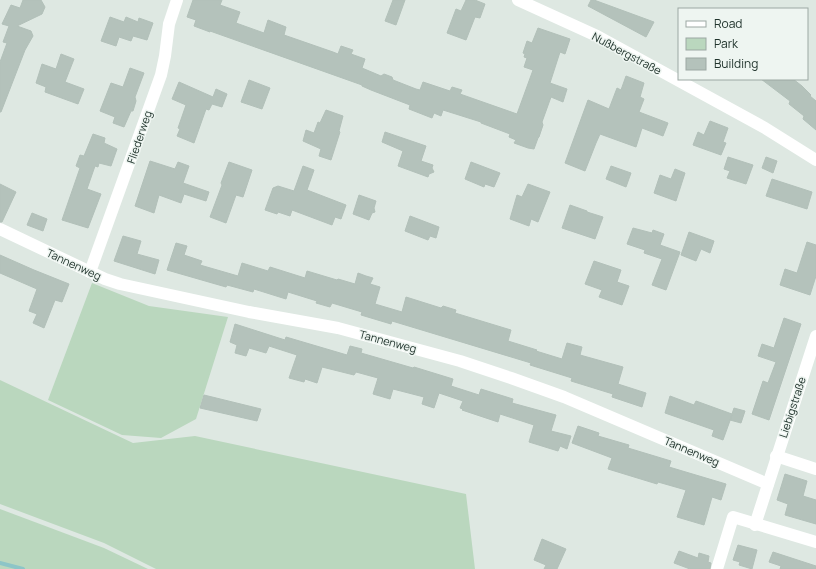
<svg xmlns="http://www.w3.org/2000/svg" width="816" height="569" font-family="Manrope,sans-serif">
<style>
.green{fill:#bad7be}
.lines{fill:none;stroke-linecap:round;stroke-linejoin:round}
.stream{stroke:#8dc5c7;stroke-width:4}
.building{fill:#b4c2bb;stroke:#b2c0b9}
.street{stroke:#fff;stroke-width:12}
.labels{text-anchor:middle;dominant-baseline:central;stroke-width:3;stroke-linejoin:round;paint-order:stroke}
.street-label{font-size:11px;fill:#22352e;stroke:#eef5f1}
</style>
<rect width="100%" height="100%" fill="#dee8e2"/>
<g class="green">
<path d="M92 283 149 306 228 317 196 419 161 438 122 435 48 400Z"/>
<path d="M0 380 133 443 195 436 466 494 475 569H156L104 543 0 504Z"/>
<path d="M0 509 104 548 148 569H0Z"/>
</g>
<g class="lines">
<path class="stream" d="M0 563 23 569"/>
</g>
<g class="building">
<path d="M23 0H41L45 7 42 14 17 26 31 31 33 36 25 50 1 112H0V62L7 43 3 42 9 26 2 24 11 5 20 8Z"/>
<path d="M193 0H222L220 5 240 12 236 23 264 33 268 20 286 27 284 35 333 52 338 54 341 46 353 50 351 54 365 59 362 68 381 76 384 74 392 77 393 80 416 89 420 90 423 82 450 91 452 87 462 90 460 94 517 114 533 70 524 67 527 58 524 57 525 54 523 53 527 41 532 43 538 28 570 39 565 54 560 52 550 83 567 89 563 102 551 97 542 122 543 125 539 137 538 138 534 149 528 148 514 143 516 140 509 137 510 134 481 123V122L443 110 441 116 434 113 432 118 409 109 410 105 371 90 362 86V85L210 31V32L194 26 196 20 187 17Z"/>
<path d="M393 0H405L396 25 385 21Z"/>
<path d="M466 0H475L485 4 480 18 475 17 466 40 447 33 456 9 461 11Z"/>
<path d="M591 0H594L654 22 646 37 588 6Z"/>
<path d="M110 17 124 22 126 17 138 22 139 18 153 23 147 40 133 36 131 41 119 37 116 46 101 41Z"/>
<path d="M61 54 74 59 65 82 84 89 78 104 45 92 46 87 36 83 42 64 56 69Z"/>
<path d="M130 68 144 73 135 97 136 101 133 111H131L124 127 113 123 115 117 100 111 111 83 123 87Z"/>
<path d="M626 76 644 83 640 97 644 99 639 112 668 123 663 136 642 128 636 147 600 134 596 143 585 171 565 163 588 100 609 109 617 88 621 90Z"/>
<path d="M761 79H793L802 86 811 95 810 96 816 101V130L803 119 804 116 789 104 790 101Z"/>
<path d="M249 80 270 88 262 109 241 102Z"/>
<path d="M179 82 213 97 216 89 227 94 222 107 212 104 209 110 206 109 194 143 177 136 180 129 178 128 186 105 172 99Z"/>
<path d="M326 110 343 116 339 131 340 132 331 160 319 156 321 149 303 141 306 130 314 133 318 122 320 123Z"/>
<path d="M710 121 728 128 723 142 726 143 721 155 693 145 698 132 704 135Z"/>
<path d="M385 132 426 146 421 161 433 165 432 168 434 172 429 174 428 177 398 166 403 151 382 142Z"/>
<path d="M93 134 105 138 104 143 117 149 111 166 99 163 98 167 95 166 87 189 101 194 88 228 62 220 80 168 76 166 80 155 84 156Z"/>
<path d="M728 157 753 165 746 184 727 178 730 171 724 169Z"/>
<path d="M766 157 777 161 773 173 762 168Z"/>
<path d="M150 161 175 169 178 162 189 166 183 183 209 192 206 201 184 194 181 203 159 195 154 213 135 206Z"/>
<path d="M229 162 252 170 243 197 236 195 226 223 210 217 222 185 221 183Z"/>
<path d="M471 162 500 173 494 187 485 184 484 187 465 179Z"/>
<path d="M303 166 314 170 307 190 346 205 341 219 335 217 332 225 292 210 290 216 278 212 277 214 265 210 273 188 278 186 294 191Z"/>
<path d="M611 166 631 173 626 187 606 179Z"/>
<path d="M675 169 685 173 676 201 654 193 660 175 671 179Z"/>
<path d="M772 179 812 192 807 209 766 196Z"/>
<path d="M0 184 16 192 2 222H0Z"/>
<path d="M528 184 550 192 538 222 531 219 529 226 510 219 517 195 522 197Z"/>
<path d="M359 195 376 201 374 208 375 212 372 213 369 220 353 214Z"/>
<path d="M570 205 587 211V212L603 217 595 239 562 228Z"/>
<path d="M32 213 47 219 43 231 27 225Z"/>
<path d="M410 216 439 227 436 238 430 236 428 240 405 231Z"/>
<path d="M633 228 652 233 653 230 664 234 660 245 680 252 666 290 652 285 662 259 644 253 645 250 627 244Z"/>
<path d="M689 232 714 241 710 253 701 249 696 261 681 255Z"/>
<path d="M123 236 141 241 137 254 159 260 155 274 114 261Z"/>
<path d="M807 242 816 245V276L810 295 780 285 785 269 797 273Z"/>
<path d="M176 243 187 246 184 255 202 261 200 265 238 276 242 263 268 271 270 267 305 278 307 271 337 280 338 279 355 284 358 273 366 276 373 278 370 284 380 287 375 304 402 312 406 297 441 308 443 306 456 310 455 313 511 330 508 341 537 350 536 351 562 359 567 343 582 347 580 355 623 367 618 384 646 393 642 407 612 397 613 394 571 381 572 378 530 365 531 363 392 321 391 324 361 315 362 312 332 303 330 307 316 303 317 301 288 292 286 299 254 289 253 292 227 285 226 287 167 270Z"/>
<path d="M0 255 34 270 69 284 62 302 55 300 44 328 33 323 37 314 29 311 37 289 0 273Z"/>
<path d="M594 261 621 270 617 282 629 286 622 305 599 297 602 290 585 284Z"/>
<path d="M784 318 801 324 769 420 752 414 763 381 768 383 776 362 758 356 762 344 774 348Z"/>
<path d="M235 324 285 340 286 337 347 355 350 346 362 349 361 353 413 368 414 367 453 379 451 386 479 395 481 389 513 399 512 403 556 415 551 431 571 436 567 449 560 446 558 451 529 442 534 425 500 414 498 422 462 410 463 409 460 408 463 401 439 393 434 408 422 404 424 397 393 389 390 399 373 394 378 378 356 372 354 375 322 367 317 383 305 379 304 382 289 378 297 355 269 346 266 353 249 348 246 356 235 353 237 345 230 342Z"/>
<path d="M204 395 261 409 257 421 200 408Z"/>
<path d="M670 396 694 405 696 401 732 414 734 408 745 411 741 423 730 420 732 415 723 440 712 436 714 430 665 413Z"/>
<path d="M578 426 599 433 598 436 629 445 628 448 671 461 669 467 726 484 721 500 712 497 704 525 677 517 686 490 658 482 657 484 608 469 612 458 572 443Z"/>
<path d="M785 474 807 481 803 496 816 500V524L785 515 788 504 777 500Z"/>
<path d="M542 539 566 549 557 569H544L546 565 534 560Z"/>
<path d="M738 545 757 550 752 569 739 565 740 562 733 560Z"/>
<path d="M679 551 698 558 699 553 709 556 708 562 711 563 710 569H690L674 563Z"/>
<path d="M773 552 816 566V569H780L781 566 769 562Z"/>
</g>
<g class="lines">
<g class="street">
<path d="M518 0 597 36 765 128 816 160"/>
<path d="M0 229 105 279 120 284 249 312 338 328 460 361 511 378 564 397 768 484"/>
<path d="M90 272 161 75 165 56 169 24 177 0"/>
<path d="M776 456 816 469"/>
<path d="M755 525 816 336"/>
<path d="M717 569 733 517 816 542"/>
</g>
</g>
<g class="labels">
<g class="street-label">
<text transform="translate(627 53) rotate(28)">Nußbergstraße</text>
<text transform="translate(139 137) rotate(-71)">Fliederweg</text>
<text transform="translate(74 264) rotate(25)">Tannenweg</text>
<text transform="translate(388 341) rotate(15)">Tannenweg</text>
<text transform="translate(792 407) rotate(-72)">Liebigstraße</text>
<text transform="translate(692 451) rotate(23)">Tannenweg</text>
</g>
</g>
<rect x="678" y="8" width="130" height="72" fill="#eef5f1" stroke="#9ca8a3"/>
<rect x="686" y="21" width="20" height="6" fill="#ffffff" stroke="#9ca8a3"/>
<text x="714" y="28" font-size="12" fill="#22352e">Road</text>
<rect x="686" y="38" width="20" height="12" fill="#bad7be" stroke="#9ca8a3"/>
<text x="714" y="48" font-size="12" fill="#22352e">Park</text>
<rect x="686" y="58" width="20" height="12" fill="#b4c2bb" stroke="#9ca8a3"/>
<text x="714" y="68" font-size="12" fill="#22352e">Building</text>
</svg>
